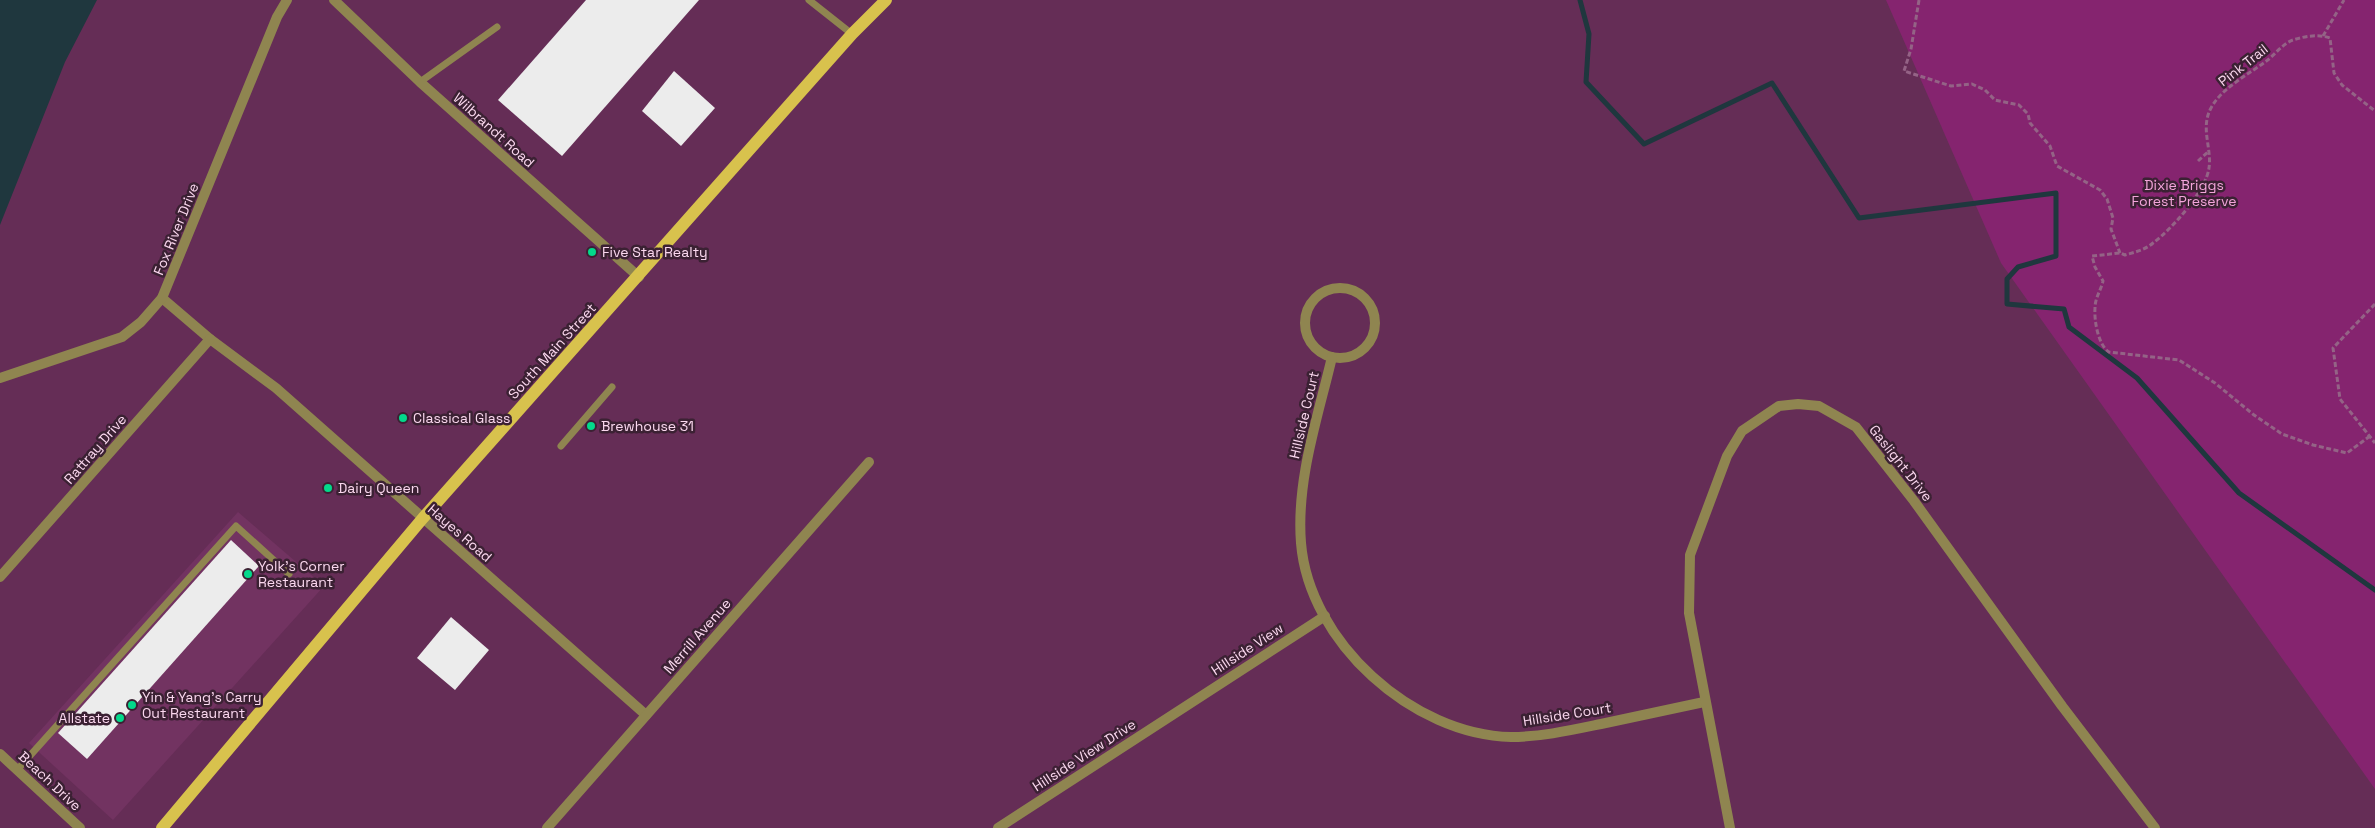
<svg xmlns="http://www.w3.org/2000/svg" width="2375" height="828" font-family="'Space Grotesk',sans-serif">
<style>
.built{fill:#723361}
.green{fill:#85246f}
.water{fill:#1f373e}
.lines{fill:none;stroke-linecap:round;stroke-linejoin:round}
.stream{stroke:#1f373e;stroke-width:5}
.building{fill:#ececec}
.path{stroke:#946386;stroke-width:3;stroke-dasharray:5 2.5;stroke-linecap:butt}
.lane{stroke:#8f8550;stroke-width:7}
.street{stroke:#8f8550;stroke-width:10}
.primary{stroke:#d8c24d;stroke-width:12}
.poi-dot{fill:#03d98b;stroke:#3b2133;stroke-width:2}
.labels{text-anchor:middle;dominant-baseline:central;stroke-width:5;stroke-linejoin:round;paint-order:stroke}
.street-label{font-size:14px;fill:#fbd8ef;stroke:#3b2133}
.park-label{font-size:14px;fill:#f4a5db;stroke:#3b2133}
.poi-label{font-size:14px;fill:#fbd8ef;stroke:#3b2133;text-anchor:start}
</style>
<rect width="100%" height="100%" fill="#652d56"/>
<path class="built" d="M238 512 324 586 113 820 29 743Z"/>
<path class="green" d="M1886 0H2375V789L2001 263Z"/>
<path class="water" d="M0 0H97L65 62 0 225Z"/>
<g class="lines">
<path class="stream" d="M1580 0 1589 34 1586 82 1644 144 1772 83 1859 218 2056 193V256L2018 267 2007 279V304L2064 309 2069 327 2137 378 2239 493 2375 590"/>
</g>
<g class="building">
<path d="M586 0H699L562 156 498 100Z"/>
<path d="M674 71 715 108 681 146 642 111Z"/>
<path d="M231 540 259 566 87 759 58 733Z"/>
<path d="M451 617 489 650 455 690 417 658Z"/>
</g>
<g class="lines">
<g class="path">
<path d="M1919 0 1911 49 1904 71 1951 86 1972 84 1985 90 1995 100 2019 105 2028 114 2030 123 2050 146 2057 166 2100 190 2107 199 2113 218 2111 229 2120 253"/>
<path d="M2323 36 2344 0"/>
<path d="M2198 161 2209 151"/>
<path d="M2375 304 2333 348 2340 399 2375 443"/>
<path d="M2370 436 2347 453 2313 445 2282 434 2254 415 2215 383 2179 360 2109 352C2098 345 2094 320 2095 308 2095 298 2101 290 2103 281L2095 267 2092 256 2120 253 2125 255C2135 252 2145 250 2153 243 2171 230 2206 191 2209 168 2212 148 2200 128 2211 108 2222 87 2250 74 2269 59 2276 53 2284 43 2293 40 2305 36 2318 34 2330 38L2334 73 2342 85 2375 111"/>
</g>
<g class="lane">
<path d="M809 0 852 34"/>
<path d="M420 82 497 27"/>
<path d="M561 446 612 387"/>
<path d="M18 769 236 526 289 574"/>
</g>
<g class="street">
<path d="M334 0 420 82 639 277"/>
<circle cx="1340" cy="323" r="35"/>
<path d="M162 298 210 339 276 388 646 715"/>
<path d="M1332 357C1318 417 1296 480 1301 543 1309 642 1413 735 1511 737 1541 737 1572 730 1601 724 1635 717 1670 709 1704 702"/>
<path d="M0 378 122 337 141 322 162 298 277 17 287 0"/>
<path d="M0 577 210 339"/>
<path d="M0 754 80 828"/>
<path d="M547 828 869 462"/>
<path d="M998 828 1325 616"/>
<path d="M1730 828 1689 613 1690 555 1727 456 1742 431 1779 406 1798 404 1819 406 1856 427 1914 501 2062 706 2155 828"/>
</g>
<path class="primary" d="M162 828 423 518 852 34 886 0"/>
</g>
<g class="poi-dot">
<circle cx="592" cy="252" r="5"/>
<circle cx="403" cy="418" r="5"/>
<circle cx="591" cy="426" r="5"/>
<circle cx="328" cy="488" r="5"/>
<circle cx="248" cy="574" r="5"/>
<circle cx="132" cy="705" r="5"/>
<circle cx="120" cy="718" r="5"/>
</g>
<g class="labels">
<g class="street-label">
<text transform="translate(2243 65) rotate(-38)">Pink Trail</text>
<text transform="translate(494 130) rotate(42)">Wilbrandt Road</text>
<text transform="translate(176 229) rotate(-68)">Fox River Drive</text>
<text transform="translate(552 351) rotate(-48)">South Main Street</text>
<text transform="translate(1304 415) rotate(-77)">Hillside Court</text>
<text transform="translate(95 449) rotate(-49)">Rattray Drive</text>
<text transform="translate(1901 463) rotate(52)">Gaslight Drive</text>
<text transform="translate(460 533) rotate(41)">Hayes Road</text>
<text transform="translate(697 636) rotate(-49)">Merrill Avenue</text>
<text transform="translate(1247 649) rotate(-33)">Hillside View</text>
<text transform="translate(1567 714) rotate(-9)">Hillside Court</text>
<text transform="translate(1084 755) rotate(-33)">Hillside View Drive</text>
<text transform="translate(50 781) rotate(43)">Beach Drive</text>
</g>
<g class="park-label">
<text x="2184" y="185">Dixie Briggs<tspan x="2184" dy="16">Forest Preserve</tspan></text>
</g>
<g class="poi-label">
<text x="602" y="252">Five Star Realty</text>
<text x="413" y="418">Classical Glass</text>
<text x="601" y="426">Brewhouse 31</text>
<text x="338" y="488">Dairy Queen</text>
<text x="258" y="566">Yolk's Corner<tspan x="258" dy="16">Restaurant</tspan></text>
<text x="142" y="697">Yin &amp; Yang's Carry<tspan x="142" dy="16">Out Restaurant</tspan></text>
<text x="110" y="718" text-anchor="end">Allstate</text>
</g>
</g>
</svg>
